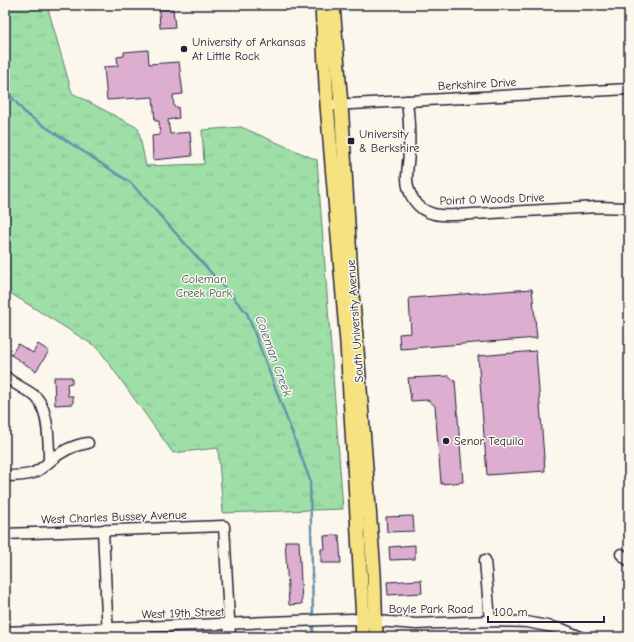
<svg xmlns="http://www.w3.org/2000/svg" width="634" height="642" font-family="'Comic Neue',sans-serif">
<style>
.park{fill:url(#park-tufts);stroke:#608071}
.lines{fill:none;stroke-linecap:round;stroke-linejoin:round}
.stream{stroke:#6892ac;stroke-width:2.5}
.building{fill:#ddaed0;stroke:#22223b}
.minor-casing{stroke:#22223b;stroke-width:13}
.major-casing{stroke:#22223b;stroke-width:16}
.minor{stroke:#fbf7ec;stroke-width:10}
.major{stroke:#f6e281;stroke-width:13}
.poi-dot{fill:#22223b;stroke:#fbf7ec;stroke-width:1.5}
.labels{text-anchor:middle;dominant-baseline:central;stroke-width:3;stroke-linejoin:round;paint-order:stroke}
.poi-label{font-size:12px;fill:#22223b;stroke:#fbf7ec;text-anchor:start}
.street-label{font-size:12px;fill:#22223b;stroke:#fbf7ec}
.park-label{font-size:12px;fill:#475a5b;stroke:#fbf7ec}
.water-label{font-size:13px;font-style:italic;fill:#455a74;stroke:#fbf7ec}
</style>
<defs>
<pattern id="park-tufts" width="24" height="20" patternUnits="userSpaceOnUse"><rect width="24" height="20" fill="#9edea7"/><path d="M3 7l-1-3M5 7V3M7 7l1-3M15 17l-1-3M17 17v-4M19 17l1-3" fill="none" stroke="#88be91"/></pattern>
</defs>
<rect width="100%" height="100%" fill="#fbf7ec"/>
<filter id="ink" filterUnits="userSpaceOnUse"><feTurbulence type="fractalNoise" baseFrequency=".025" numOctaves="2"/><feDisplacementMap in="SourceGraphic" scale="8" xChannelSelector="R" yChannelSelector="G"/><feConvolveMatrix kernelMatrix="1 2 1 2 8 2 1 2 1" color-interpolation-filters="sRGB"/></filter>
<g filter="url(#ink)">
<path class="park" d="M5 5H47L72 93 138 128 146 166 204 164 202 130 241 127 317 160 343 509 223 513 218 448 173 453 98 348 10 293 5 288Z"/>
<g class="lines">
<g class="stream">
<path d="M5 89 26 114 131 183 247 313 310 480 313 614"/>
<path d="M313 626V637"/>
</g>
</g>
<g class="building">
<path d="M173 9 175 27 160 28 159 10Z"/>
<path d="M148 50 149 64 179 62 183 94 173 95 174 107H178L179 118 168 120 170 134 190 132 192 156 153 160 152 136 160 135 159 121H155L153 97 107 100 104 67 118 66 117 57 124 56V52Z"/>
<path d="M532 289 537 338 400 349 399 334 411 333 409 298Z"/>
<path d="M18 344 33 353 38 344 49 351 36 371 11 355Z"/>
<path d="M536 351 545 471 487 475 478 356Z"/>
<path d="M449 376 455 381 463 482 441 484 435 406 428 400 411 401 408 378Z"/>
<path d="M54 377H72V383L67 384 68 396H73V404L55 405Z"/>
<path d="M413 516 414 531 387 532 386 517Z"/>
<path d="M339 535 341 563H321V549H325L324 536Z"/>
<path d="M285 541H299L302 604 289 605Z"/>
<path d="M415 545V559L390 560 389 547Z"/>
<path d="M421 580 422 593 388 595 387 582Z"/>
</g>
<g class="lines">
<g class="minor-casing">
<g id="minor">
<path d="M407 101C409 117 410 134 409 150 409 159 407 168 407 178 407 194 417 210 434 214 441 216 448 215 455 215L598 207 629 208"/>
<path d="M333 105 629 89"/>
<path d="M5 376C14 385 27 389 36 397 49 410 49 445 49 462"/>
<path d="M5 476C14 476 25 476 33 473 39 471 44 466 49 462 60 452 74 445 88 443"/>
<path d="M103 530 108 637"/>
<path d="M5 534 224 526 230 637"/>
<path d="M621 554 629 561"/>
<path d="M485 560 490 621"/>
<path d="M5 632 351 619 416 624 490 621 527 622 562 629 581 637"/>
</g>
</g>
<g class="major-casing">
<g id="major">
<path d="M322 5 327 105 347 343 363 620 362 637"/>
<path d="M333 5 342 118 352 294 355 323 374 573 376 637"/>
</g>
</g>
<use href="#minor" class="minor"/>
<use href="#major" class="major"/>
</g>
</g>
<g class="poi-dot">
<circle cx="184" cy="49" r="4"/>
<rect x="347" y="137" width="8" height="8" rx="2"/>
<circle cx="446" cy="441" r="4"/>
</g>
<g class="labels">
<g class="poi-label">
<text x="192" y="42">University of Arkansas<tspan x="192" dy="14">At Little Rock</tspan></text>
<text x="359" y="134">University<tspan x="359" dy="14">&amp; Berkshire</tspan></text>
<text x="454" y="441">Senor Tequila</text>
</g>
<g class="street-label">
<text transform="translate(477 84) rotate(-3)">Berkshire Drive</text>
<text transform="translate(492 199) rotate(-2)">Point O Woods Drive</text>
<text transform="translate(355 321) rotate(-94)">South University Avenue</text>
<text transform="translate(114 517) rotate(-2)">West Charles Bussey Avenue</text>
<text x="431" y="609">Boyle Park Road</text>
<text transform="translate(183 613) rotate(-2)">West 19th Street</text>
</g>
<g class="park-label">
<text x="204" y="279">Coleman<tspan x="204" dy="14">Creek Park</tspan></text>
</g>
<g class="water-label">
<text transform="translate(274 356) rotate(70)">Coleman Creek</text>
</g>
</g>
<rect width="634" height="642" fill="none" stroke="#fbf7ec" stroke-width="20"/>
<rect x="10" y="10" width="614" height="622" fill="none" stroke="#22223b" stroke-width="1.5" filter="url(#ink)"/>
<path d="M488 616v6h116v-6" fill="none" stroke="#22223b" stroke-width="2"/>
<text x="494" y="616" font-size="12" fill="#22223b" stroke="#fbf7ec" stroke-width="3" paint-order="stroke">100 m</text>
</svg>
